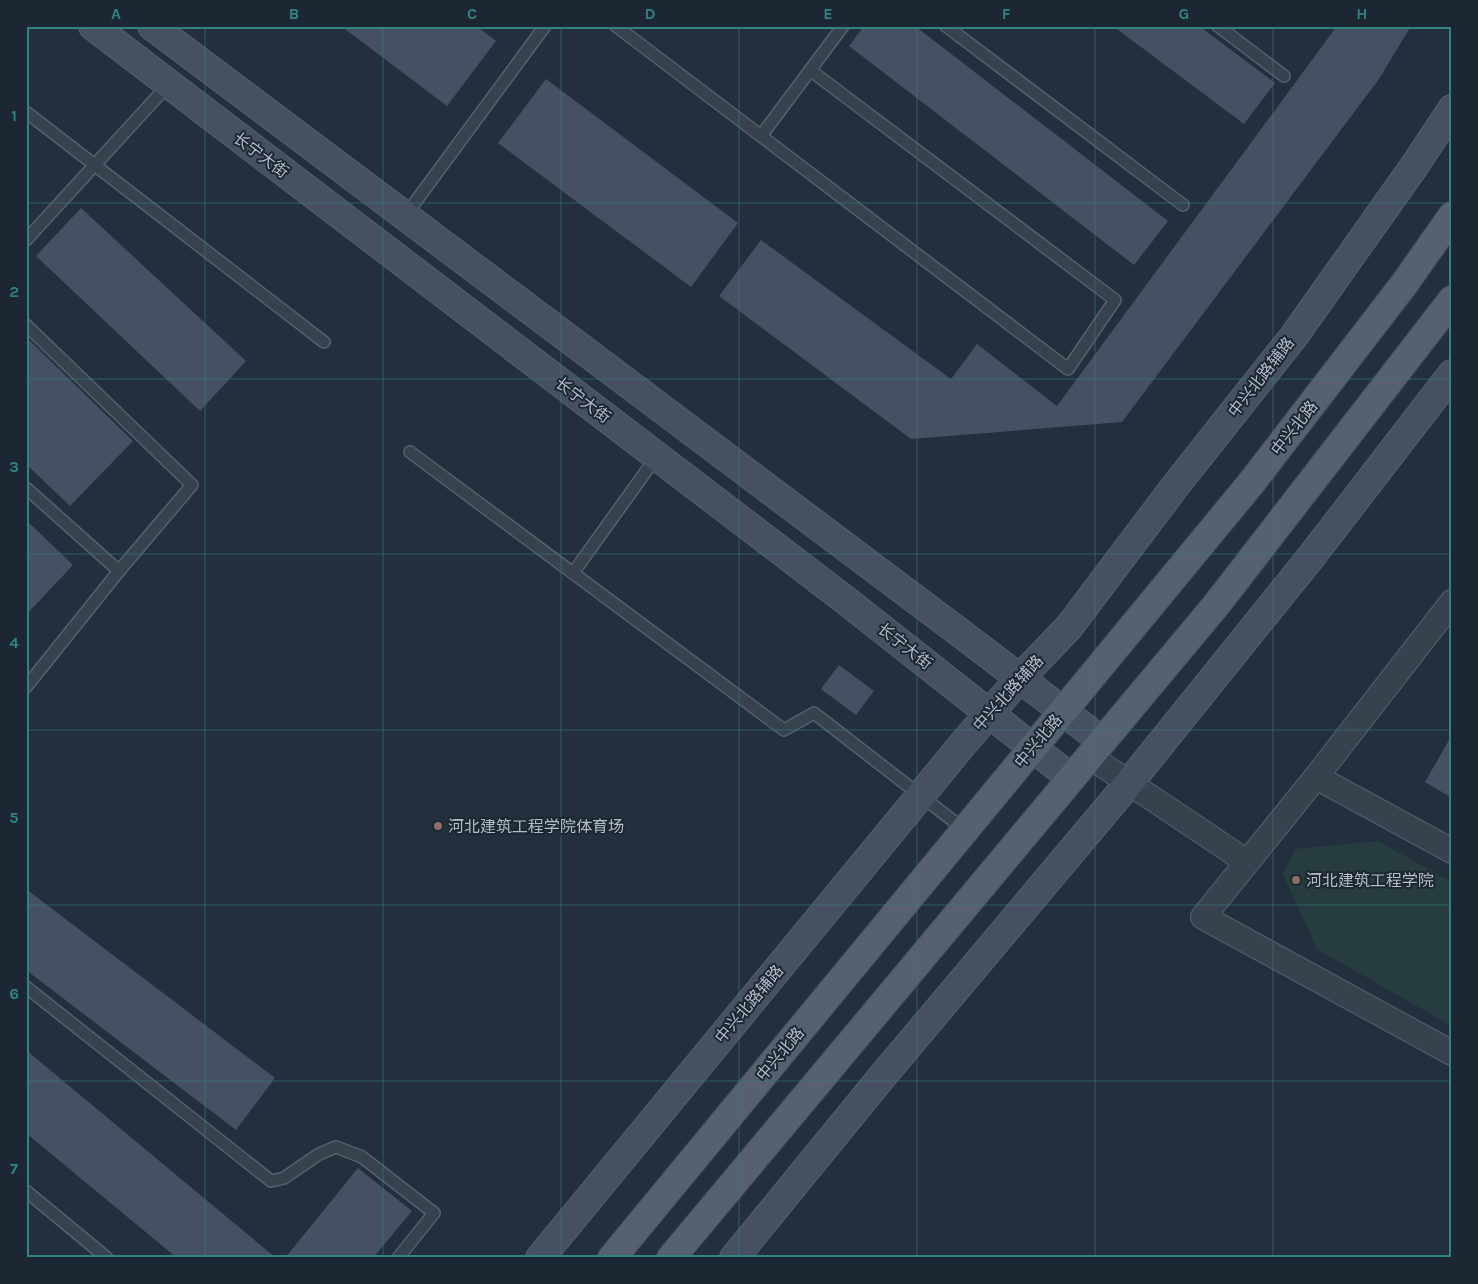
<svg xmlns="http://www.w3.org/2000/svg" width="1478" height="1284" font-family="Karla,'Noto Sans SC',sans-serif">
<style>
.green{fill:#263c3f}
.building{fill:#455162}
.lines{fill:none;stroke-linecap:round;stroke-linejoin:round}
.lane-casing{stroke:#565f6c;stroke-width:14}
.street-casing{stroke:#565f6c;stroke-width:26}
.secondary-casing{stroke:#565f6c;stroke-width:30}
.primary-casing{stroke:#414a57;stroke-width:30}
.lane{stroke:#38414e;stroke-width:11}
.street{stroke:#38414e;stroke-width:24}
.secondary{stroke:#465061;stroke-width:28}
.primary{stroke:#56606e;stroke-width:28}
.grid{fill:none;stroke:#308480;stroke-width:1;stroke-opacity:0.55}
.education-dot{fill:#8d6e63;stroke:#1d2633;stroke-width:2}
.labels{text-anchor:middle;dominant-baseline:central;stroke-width:4;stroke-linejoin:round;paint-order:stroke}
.street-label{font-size:16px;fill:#b4bcc9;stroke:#1d2633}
.poi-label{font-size:16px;fill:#b4bcc9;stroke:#1d2633;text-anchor:start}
.neatline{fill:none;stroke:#308480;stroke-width:2}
.grid-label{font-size:16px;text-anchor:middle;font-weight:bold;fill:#308480}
</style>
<rect width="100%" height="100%" fill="#242f3e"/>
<path class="green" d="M1378 841 1452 882V1026L1317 949 1283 874 1295 849Z"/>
<g class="building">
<path d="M341 26H476L496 41 447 106Z"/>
<path d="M864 26H915L1168 221 1134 265 849 46Z"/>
<path d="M1113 26H1199L1275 83 1244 124Z"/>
<path d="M1337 26H1411L1379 79 1122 422 911 439 719 296 761 240 951 379 977 344 1057 406Z"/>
<path d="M546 79 738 223 691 287 498 143Z"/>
<path d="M81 208 246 361 200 411 36 256Z"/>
<path d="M28 339 133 441 70 506 26 464V340Z"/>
<path d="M26 520 73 565 26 615Z"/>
<path d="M839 665 874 691 856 715 821 689Z"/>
<path d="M1452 735V798L1425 782Z"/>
<path d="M26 889 275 1078 236 1130 26 970Z"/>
<path d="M26 1050 276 1258H177L26 1133Z"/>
<path d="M358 1168 412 1211 373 1258H285Z"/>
</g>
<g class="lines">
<g class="lane-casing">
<g id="lane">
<path d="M616 26 761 136 843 26"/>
<path d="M946 26 1183 205"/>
<path d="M1218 26 1284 76"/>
<path d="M26 112 324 342"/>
<path d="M761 136 1068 369 1115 300 810 70"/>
<path d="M405 216 545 26"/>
<path d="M26 240 169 84"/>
<path d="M26 325 192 485 119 571"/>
<path d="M410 452 784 730 814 713 965 830"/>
<path d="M26 488 119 571 26 687"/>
<path d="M573 573 657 456"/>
<path d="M26 987 271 1181 284 1178 319 1154 336 1147 362 1157 434 1213 398 1258"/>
<path d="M26 1191 107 1258"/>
</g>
</g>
<g class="street-casing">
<g id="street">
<path d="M1452 602 1316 777 1203 917 1452 1053"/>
<path d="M1089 756 1247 862"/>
<path d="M1316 777 1452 851"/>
</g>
</g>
<g class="secondary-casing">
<g id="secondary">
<path d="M93 26 844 599 1071 778"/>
<path d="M152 26 963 635 1102 741"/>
<path d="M540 1258 962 745 1020 678 1069 627 1176 485 1294 336 1415 165 1452 109"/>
<path d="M734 1258 881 1078 1129 783 1311 557 1452 374"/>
</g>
</g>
<g class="primary-casing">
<g id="primary">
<path d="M612 1258 1252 482 1405 283 1452 216"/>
<path d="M671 1258 1217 604 1452 300"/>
</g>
</g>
<use href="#lane" class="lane"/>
<use href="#street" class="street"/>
<use href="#secondary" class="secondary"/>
<use href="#primary" class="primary"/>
</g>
<path class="grid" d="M205 26V1258M383 26V1258M561 26V1258M739 26V1258M917 26V1258M1095 26V1258M1273 26V1258M26 203H1452M26 379H1452M26 554H1452M26 730H1452M26 905H1452M26 1081H1452"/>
<g class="education-dot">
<circle cx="438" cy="826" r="5"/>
<circle cx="1296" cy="880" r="5"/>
</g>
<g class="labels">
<g class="street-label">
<text transform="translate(261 155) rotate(37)">长宁大街</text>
<text transform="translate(1261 377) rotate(-52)">中兴北路辅路</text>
<text transform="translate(583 400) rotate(37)">长宁大街</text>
<text transform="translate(1294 428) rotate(-52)">中兴北路</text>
<text transform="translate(905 646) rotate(38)">长宁大街</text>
<text transform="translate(1008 693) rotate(-48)">中兴北路辅路</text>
<text transform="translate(1038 741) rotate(-50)">中兴北路</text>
<text transform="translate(749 1004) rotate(-50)">中兴北路辅路</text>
<text transform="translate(780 1054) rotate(-50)">中兴北路</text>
</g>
<g class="poi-label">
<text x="448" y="826">河北建筑工程学院体育场</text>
<text x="1306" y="880">河北建筑工程学院</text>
</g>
</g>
<rect width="1478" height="1284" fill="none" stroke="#1d2633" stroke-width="55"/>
<rect x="28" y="28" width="1422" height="1228" class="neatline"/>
<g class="grid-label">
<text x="116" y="19">A</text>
<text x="294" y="19">B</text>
<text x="472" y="19">C</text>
<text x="650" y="19">D</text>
<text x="828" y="19">E</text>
<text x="1006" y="19">F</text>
<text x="1184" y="19">G</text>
<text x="1362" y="19">H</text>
<text x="14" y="121">1</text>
<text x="14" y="297">2</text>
<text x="14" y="472">3</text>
<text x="14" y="648">4</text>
<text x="14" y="823">5</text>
<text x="14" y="999">6</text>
<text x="14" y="1174">7</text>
</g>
</svg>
